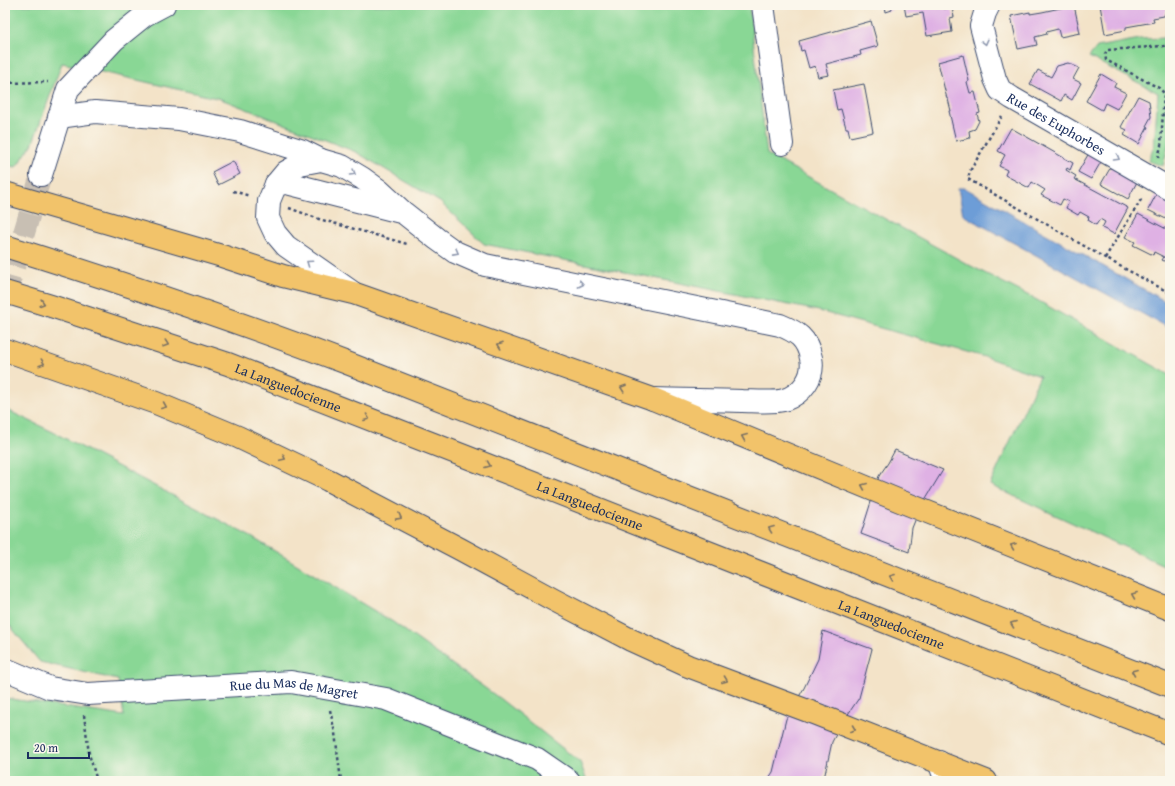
<svg xmlns="http://www.w3.org/2000/svg" width="1175" height="786" font-family="'Gentium Book Plus',serif">
<style>
.green{fill:#89d795;stroke:#52837a}
.water{fill:#6d9dd7;stroke:#44669a}
.building{fill:#dfb1e4}
.lines{fill:none;stroke-linecap:round;stroke-linejoin:round}
.minor-tunnel{stroke:#c8bfb3;stroke-width:22;stroke-dasharray:22 11;stroke-linecap:butt}
.minor-casing{stroke:#3b4a6e;stroke-width:24}
.highway-casing{stroke:#3b4a6e;stroke-width:24}
.path{stroke:#3b4a6e;stroke-width:2.5;stroke-dasharray:3 3;stroke-linecap:butt}
.minor{stroke:#fff;stroke-width:22}
.highway{stroke:#f2c36a;stroke-width:22}
.oneway{stroke:#8d97ae}
.oneway2{stroke:#7c7263}
.labels{text-anchor:middle;dominant-baseline:central;stroke-width:3;stroke-linejoin:round;paint-order:stroke}
.street-label{font-size:14px;fill:#1b2f5e;stroke:#fbf7ec}
</style>
<rect width="100%" height="100%" fill="#fbf7ec"/>
<filter id="ink" filterUnits="userSpaceOnUse"><feTurbulence type="fractalNoise" baseFrequency=".025" numOctaves="2"/><feDisplacementMap in="SourceGraphic" scale="8" xChannelSelector="R" yChannelSelector="G"/><feConvolveMatrix kernelMatrix="1 2 1 2 8 2 1 2 1" color-interpolation-filters="sRGB"/></filter>
<filter id="wash" filterUnits="userSpaceOnUse"><feTurbulence type="fractalNoise" baseFrequency=".012" numOctaves="4" result="noise"/><feDisplacementMap in="SourceGraphic" scale="16" xChannelSelector="R" yChannelSelector="G"/><feGaussianBlur stdDeviation="0.9" result="paint"/><feColorMatrix in="noise" values="0 0 0 0 0 0 0 0 0 0 0 0 0 0 0 0 0 1.4 0 .05"/><feComposite in="paint" operator="in"/></filter>
<g filter="url(#wash)">
<rect width="100%" height="100%" fill="#f3e3c8"/>
<g class="green">
<path d="M5 5H749L767 154 971 266 1037 300 1170 375V568L990 485 1040 376 985 357 819 311 484 244 440 202 356 152 221 99 62 63 32 145 16 167 5 165Z"/>
<path d="M1170 25V139L1163 166 1148 161 1154 147 1158 93 1089 57 1097 47 1140 39 1164 38Z"/>
<path d="M5 409 53 432 253 538 393 622 499 698 580 762 587 781H5V698L124 716 118 680 40 662 5 620Z"/>
</g>
<path class="water" d="M958 188H965L1170 304V329L963 215Z"/>
<g id="blocks">
<g class="building">
<path d="M885 5H891L892 10 886 12Z"/>
<path d="M904 5H942L943 9 952 8 954 17 950 18 952 32 927 36 923 13 906 16Z"/>
<path d="M1074 5 1080 33 1060 37 1058 29 1046 32 1047 34 1035 37 1037 45 1018 49 1011 16 1030 12V14L1042 12Z"/>
<path d="M1100 5H1169L1164 16 1153 18 1154 22 1126 27V30L1105 34Z"/>
<path d="M871 21 878 46 860 51 861 55 826 64 829 75 818 77 815 66 809 68 804 50 801 51 799 41Z"/>
<path d="M963 55 969 81 967 82 970 93 975 92 980 113 977 114 979 121 975 129 969 131 970 138 956 141 949 111H951L948 99H947L938 62Z"/>
<path d="M1068 63 1079 68 1073 79 1081 83 1072 100 1064 95 1061 101 1030 84 1038 70 1051 77 1057 66Z"/>
<path d="M1101 74 1116 83 1114 87 1126 93 1117 109 1105 103 1102 110 1086 101Z"/>
<path d="M864 84 873 132 850 137 848 128H846L841 109 837 110 833 90Z"/>
<path d="M1138 96 1149 101 1151 117 1146 126 1148 127 1139 144 1124 135 1127 130 1121 127Z"/>
<path d="M1011 128 1073 163 1070 170 1067 168 1066 170 1076 176 1074 179 1128 208 1114 234 1102 228 1105 222 1100 219 1096 225 1088 220 1089 217 1080 212 1078 215 1066 208 1069 202 1063 199 1060 205 1041 195 1045 190 1032 182 1029 188 1005 175 1007 170 999 166 1005 155 998 151Z"/>
<path d="M1089 153 1102 160 1091 179 1078 172Z"/>
<path d="M233 161 240 174 218 185 212 172Z"/>
<path d="M1112 165 1138 180 1128 199 1101 184Z"/>
<path d="M1158 191 1170 197V221L1148 210Z"/>
<path d="M1138 214 1170 231V264L1162 260 1164 257 1154 252 1153 255 1133 245 1135 242 1125 237Z"/>
<path d="M895 450 943 470 920 508 912 528 909 552 861 534 879 476 888 463Z"/>
<path d="M823 631 872 649 859 698 842 723 832 742 825 774 822 781H767L773 772 786 719 804 688 818 659Z"/>
</g>
</g>
</g>
<g filter="url(#ink)">
<use href="#blocks" fill-opacity="0" stroke="#3b4a6e" stroke-width="1"/>
<g class="lines">
<path class="minor-tunnel" d="M5 298 41 175"/>
<g class="minor-casing">
<g id="minor">
<path d="M763 5 782 144"/>
<path id="s1" d="M989 5 985 13 981 26 995 79 1000 90 1012 98 1170 189"/>
<path d="M59 117 95 112 179 119 240 131 303 151 321 160"/>
<path d="M41 175 68 89 114 40 145 15 164 5"/>
<path d="M276 184 287 183 401 212"/>
<path d="M352 292 286 246 275 233 268 218 269 201 276 184 286 172 300 164 321 160 342 166 362 178 380 191 404 213 437 239 455 252 485 265 780 325C797 332 807 338 811 358 815 377 802 394 784 400 773 403 753 401 742 401 712 400 683 400 653 399"/>
<path id="s2" d="M5 669 50 688 88 694 291 682 386 699 537 759 569 781"/>
<path d="M939 762 946 781"/>
</g>
</g>
<g class="highway-casing">
<g id="highway">
<path d="M5 193 222 256 283 276 353 293 653 399 900 501 1170 609"/>
<path d="M5 246C120 282 234 320 347 363L1170 686"/>
<path id="s3" d="M5 292 51 306 228 364 500 470 1170 734"/>
<path d="M5 350 156 403 238 437 328 480 460 549 554 600 631 640 688 666 816 714 986 781"/>
</g>
</g>
<g class="path">
<path d="M5 83 48 82"/>
<path d="M1002 116 970 171 968 179 1105 258 1170 293"/>
<path d="M1158 158 1161 146 1164 93 1159 88 1106 60 1105 54 1107 50 1164 46 1169 43 1170 40"/>
<path d="M233 191 250 196"/>
<path d="M289 208 319 219 407 244"/>
<path d="M1105 258 1142 198"/>
<path d="M330 710 335 733 341 781"/>
<path d="M84 715 89 754 97 781"/>
</g>
<use href="#minor" class="minor"/>
<use href="#highway" class="highway"/>
</g>
<defs><path id="oneway-chevron" d="M-2-3.5L2.5 0L-2 3.5" fill="none" stroke-width="1.6" stroke-linecap="round" stroke-linejoin="round"/></defs>
<g class="oneway">
<use href="#oneway-chevron" transform="translate(985 42) rotate(76)"/>
<use href="#oneway-chevron" transform="translate(1117 158) rotate(30)"/>
<use href="#oneway-chevron" transform="translate(353 173) rotate(31)"/>
<use href="#oneway-chevron" transform="translate(456 252) rotate(29)"/>
<use href="#oneway-chevron" transform="translate(309 263) rotate(-145)"/>
<use href="#oneway-chevron" transform="translate(581 284) rotate(11)"/>
</g>
<g class="oneway2">
<use href="#oneway-chevron" transform="translate(42 303) rotate(16)"/>
<use href="#oneway-chevron" transform="translate(166 344) rotate(19)"/>
<use href="#oneway-chevron" transform="translate(500 345) rotate(-161)"/>
<use href="#oneway-chevron" transform="translate(42 363) rotate(19)"/>
<use href="#oneway-chevron" transform="translate(623 388) rotate(-161)"/>
<use href="#oneway-chevron" transform="translate(164 406) rotate(23)"/>
<use href="#oneway-chevron" transform="translate(367 418) rotate(21)"/>
<use href="#oneway-chevron" transform="translate(744 437) rotate(-157)"/>
<use href="#oneway-chevron" transform="translate(283 458) rotate(25)"/>
<use href="#oneway-chevron" transform="translate(488 465) rotate(21)"/>
<use href="#oneway-chevron" transform="translate(864 486) rotate(-157)"/>
<use href="#oneway-chevron" transform="translate(399 517) rotate(28)"/>
<use href="#oneway-chevron" transform="translate(771 529) rotate(-159)"/>
<use href="#oneway-chevron" transform="translate(1013 546) rotate(-158)"/>
<use href="#oneway-chevron" transform="translate(892 577) rotate(-159)"/>
<use href="#oneway-chevron" transform="translate(1134 595) rotate(-158)"/>
<use href="#oneway-chevron" transform="translate(1013 624) rotate(-159)"/>
<use href="#oneway-chevron" transform="translate(1134 672) rotate(-158)"/>
<use href="#oneway-chevron" transform="translate(725 680) rotate(21)"/>
<use href="#oneway-chevron" transform="translate(853 729) rotate(22)"/>
</g>
</g>
<g class="labels">
<g class="street-label">
<text stroke="none"><textPath href="#s1" startOffset="155">Rue des Euphorbes</textPath></text>
<text stroke="none"><textPath href="#s3" startOffset="299">La Languedocienne</textPath></text>
<text stroke="none"><textPath href="#s3" startOffset="623">La Languedocienne</textPath></text>
<text stroke="none"><textPath href="#s3" startOffset="947">La Languedocienne</textPath></text>
<text stroke="none"><textPath href="#s2" startOffset="294">Rue du Mas de Magret</textPath></text>
</g>
</g>
<rect width="1175" height="786" fill="none" stroke="#fbf7ec" stroke-width="20"/>
<path d="M28 752v6h61v-6" fill="none" stroke="#1b2f5e" stroke-width="2"/>
<text x="34" y="752" font-size="12" fill="#1b2f5e" stroke="#fbf7ec" stroke-width="3" paint-order="stroke">20 m</text>
</svg>
